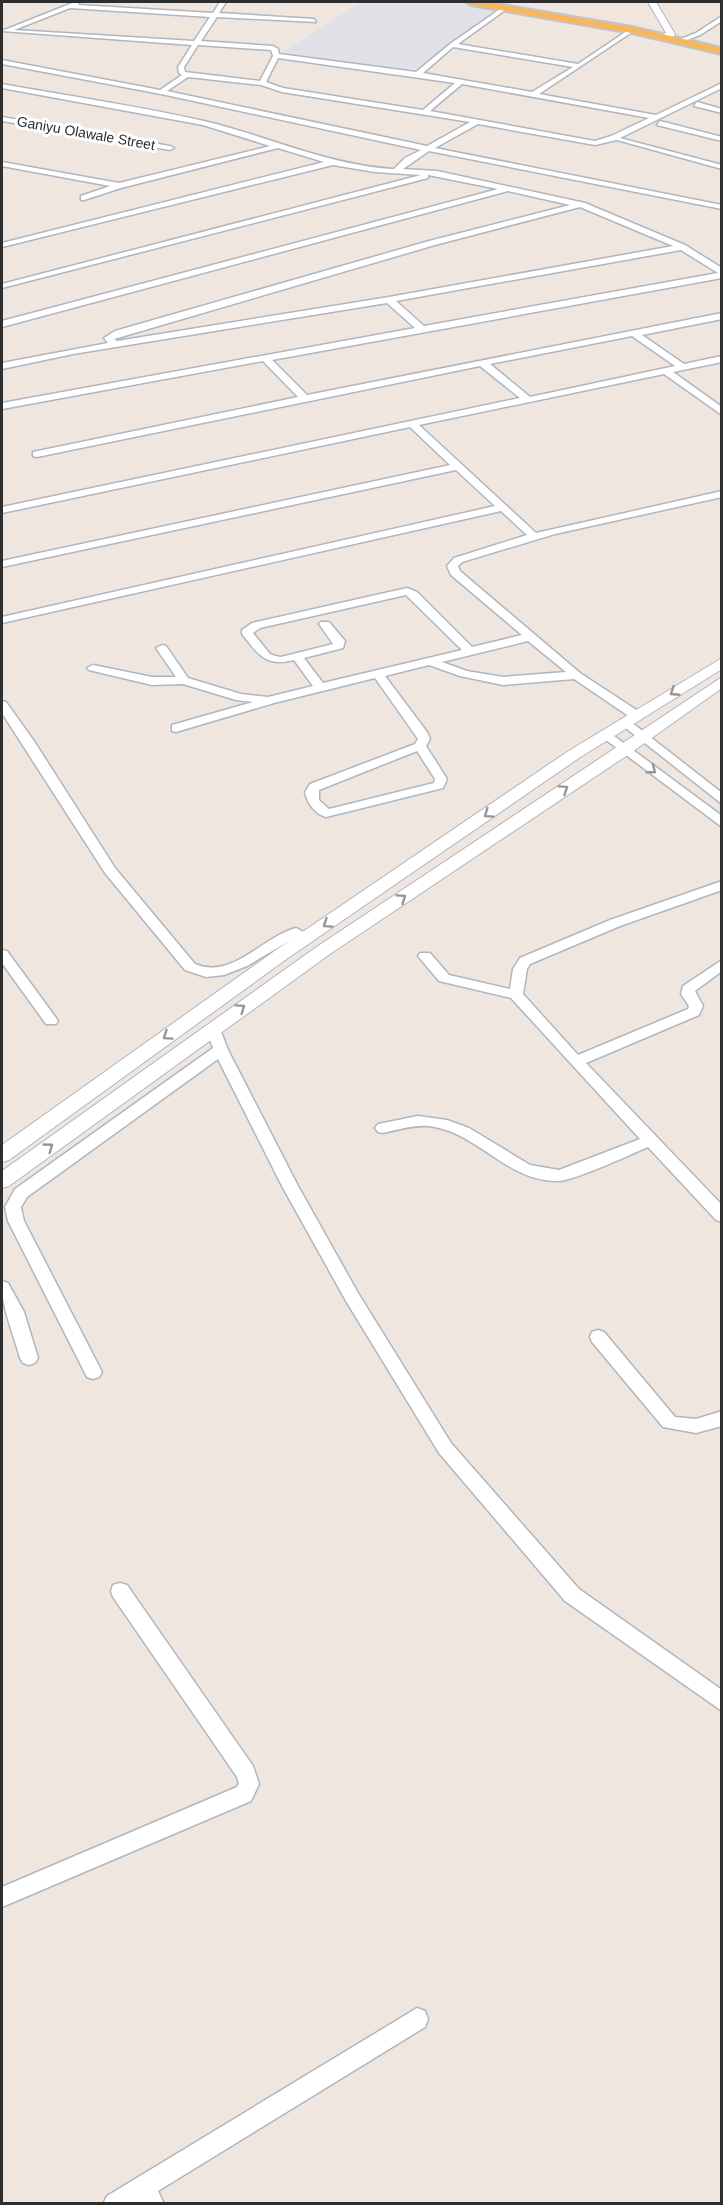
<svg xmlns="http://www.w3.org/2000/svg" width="723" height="2205" font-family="Helvetica,sans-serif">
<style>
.industrial{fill:#e1e1e8}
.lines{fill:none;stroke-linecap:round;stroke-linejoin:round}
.street-casing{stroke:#b0b6be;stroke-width:3}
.secondary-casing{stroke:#b0b6be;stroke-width:2}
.primary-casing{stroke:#c4c4c4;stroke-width:4}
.street{fill:#fff;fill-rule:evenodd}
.secondary{fill:#fff;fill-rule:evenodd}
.primary{fill:#f8b75d;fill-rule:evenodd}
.oneway{stroke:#969696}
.labels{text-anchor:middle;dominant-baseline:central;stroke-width:6;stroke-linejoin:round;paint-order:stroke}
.far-street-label{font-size:14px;fill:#2e2e2e;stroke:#fff}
</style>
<rect width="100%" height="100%" fill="#efe6e0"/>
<path class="industrial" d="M361 2H452L500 9 417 68 408 70 287 55 283 52Z"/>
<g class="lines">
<g class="street-casing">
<g id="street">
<path d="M75 2H79L78 5 213 13 220 2H226L219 13 314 19 316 22 217 17 201 41 273 46 278 49 279 54 416 72 450 44 506 5 508 8 458 44 578 64 630 29 635 30 539 94 656 115 722 83V88L620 138 722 165V169L617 140 595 145 478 124 435 148 722 205V209L429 151 403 169 437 171 585 203 685 245 722 268V278L272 360 307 395 722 313V319L642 335 684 364 722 356V362L673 372 722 407V415L664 374 419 425 536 533 722 491V497L555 534 462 562 458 566 460 571 580 673 641 713V719H633L574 679 503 685 460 676 429 665 385 676 427 732 430 739 426 746 447 779 443 788 326 817C315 814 307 803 305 792L310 784 415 744 418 739 375 678 274 703 176 732 172 731V725L253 702 236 700 183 684 152 685 89 670 87 668 93 665 152 677H176L156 648 162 645 166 646 188 678 241 694 268 697 313 686 294 660C265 667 259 655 242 634V630L252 623 407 588 417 592 472 647 522 635 451 575 447 566 454 558 527 535 501 511 2 623V617L495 506 456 470 2 567V561L450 465 410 427 2 513V507L520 398 480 366 37 457 33 456V452L298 397 263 361 2 409V403L415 328 387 303 73 354 2 369V363L108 343 104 338 115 331 429 241 570 205 508 191 2 327V321L498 189 428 175V178L2 288V284L421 175 375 172 333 165 2 247V243L324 162 278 148 121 188 84 200H81V196L110 186 2 166V162L119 183 270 146 203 125 2 88V84C69 96 138 106 204 121 268 136 327 165 394 169L405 158 421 150 161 94 2 64V60L160 90 182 75 179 73 178 67 192 45 2 31ZM70 8 210 17 194 41 14 30ZM198 45 271 50 273 56 260 81 185 72 184 67ZM453 47 573 67 532 92 423 73ZM278 58 455 83 423 110 283 88 266 82ZM188 77 261 85 282 92 470 122 427 146 167 91ZM462 84 649 118 611 136 595 141 430 111ZM580 207 673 246 389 297 117 341 114 339 435 245ZM681 250 718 273 424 326 396 301ZM632 336 675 366 530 397 490 364ZM406 595 462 650 323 683 304 658 343 648 345 641 329 622H321L319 624 333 644 281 657 275 656 270 654 253 633 260 628ZM528 641 566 672 503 677 467 671 442 662ZM417 751 435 779 434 783 329 809 319 800V790Z"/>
<path d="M722 16V21L700 35 679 43 676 41 696 33Z"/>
<path d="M697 102 722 109V113L694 106Z"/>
<path d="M2 117 170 146 174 148 170 150 2 121Z"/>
<path d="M660 121 722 137V141L657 125Z"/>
<path d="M2 701 6 702 34 741 115 868 195 964C232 980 262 937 296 928L313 937 311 940 306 941 296 937 247 966 224 975 206 977 185 970 105 873 2 713Z"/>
<path d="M626 718 722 793V804L622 725V719Z"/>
<path d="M606 730 722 816V827L602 737V731Z"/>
<path d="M722 881V890L620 926 530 964 527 969 523 994 578 1055 688 1009 689 1006 681 994 683 986 722 960V971L695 991 703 1006 699 1015 586 1063 722 1205V1222L716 1220 648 1147C629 1155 574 1181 558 1181 507 1182 477 1131 428 1126 413 1125 397 1130 383 1133L378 1132 375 1128 378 1124 418 1116 447 1120 469 1128 530 1165 559 1170 640 1139 511 998 439 981 418 956 420 953H430L449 975 510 989 513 969 520 958 610 920Z"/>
<path d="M2 950 7 951 56 1018 58 1021 56 1024H46L2 963Z"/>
<path d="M213 1024 220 1029 228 1050 298 1186 358 1293 451 1443 579 1589 722 1690V1711L565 1601 439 1453 346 1301 282 1186 218 1059 27 1197 21 1207 24 1221 102 1372 99 1377 93 1379 87 1377 8 1221 5 1207 15 1189 213 1048 206 1029Z"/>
<path d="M2 1281 8 1283 24 1312 38 1358 35 1363 29 1365 23 1363 20 1358C14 1335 0 1303 2 1281Z"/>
<path d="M598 1330 604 1332 675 1417 696 1419 722 1411V1426L696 1433 663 1427 592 1342 590 1337 592 1332Z"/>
<path d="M120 1583 127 1585 253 1766 259 1784 251 1801 2 1907V1887L237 1787 239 1783 237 1777 113 1597 111 1591 113 1585Z"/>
<path d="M417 2008 425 2011 428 2019 425 2027 158 2191 164 2204H103L107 2196Z"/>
</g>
</g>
<g class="secondary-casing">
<g id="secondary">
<path d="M648 2H656L675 34 674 36 662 39V35L666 33Z"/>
<path d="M722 658V669L579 758 288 958 9 1160 2 1162V1145L276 950 567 752Z"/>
<path d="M722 677V688L632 752 330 954 9 1186 2 1188V1171L318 946Z"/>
</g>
</g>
<g class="primary-casing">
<path id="primary" d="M466 2H485L632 27 722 48V54L632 33 471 5Z"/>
</g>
<use href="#street" class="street"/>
<use href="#secondary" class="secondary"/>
<use href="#primary" class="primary"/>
</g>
<defs><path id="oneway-chevron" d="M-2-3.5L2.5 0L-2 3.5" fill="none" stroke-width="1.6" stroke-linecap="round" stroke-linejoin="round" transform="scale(1.5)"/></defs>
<g class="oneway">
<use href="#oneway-chevron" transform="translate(674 692) rotate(147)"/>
<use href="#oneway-chevron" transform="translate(652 770) rotate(38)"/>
<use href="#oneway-chevron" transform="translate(564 789) rotate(-34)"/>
<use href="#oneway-chevron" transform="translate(488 814) rotate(145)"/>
<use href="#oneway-chevron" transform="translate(402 898) rotate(-34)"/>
<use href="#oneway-chevron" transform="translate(327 924) rotate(146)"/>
<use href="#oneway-chevron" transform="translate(241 1008) rotate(-35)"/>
<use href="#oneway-chevron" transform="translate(167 1036) rotate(146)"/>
<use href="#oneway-chevron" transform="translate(49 1147) rotate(-36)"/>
</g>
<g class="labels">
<g class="far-street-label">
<text transform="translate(86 133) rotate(10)">Ganiyu Olawale Street</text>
</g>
</g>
<rect width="723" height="2205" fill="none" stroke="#2e2e2e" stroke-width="6"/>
</svg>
